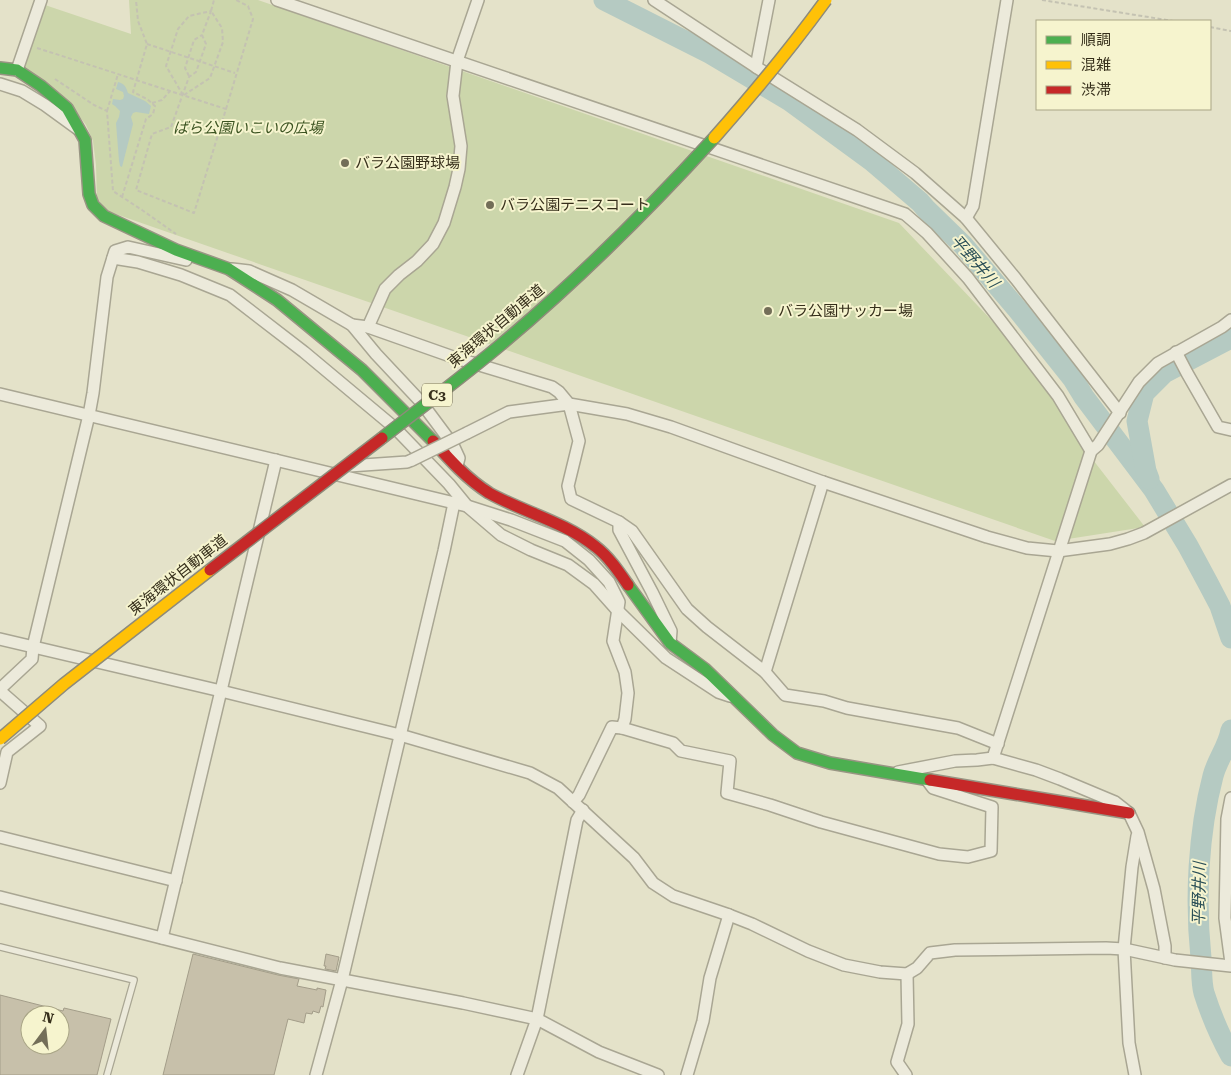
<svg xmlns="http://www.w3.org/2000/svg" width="1231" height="1075" font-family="'Roboto Serif','Noto Sans JP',serif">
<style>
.green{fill:#ccd6ab}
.water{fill:#b5cac2}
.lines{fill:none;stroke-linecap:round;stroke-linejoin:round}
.river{stroke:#b5cac2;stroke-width:21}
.building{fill:#c7c0aa;stroke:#a39d89;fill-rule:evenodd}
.lane-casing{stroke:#a9a693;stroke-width:8}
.street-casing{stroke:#a9a693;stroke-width:14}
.fast-casing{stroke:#989583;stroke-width:14}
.jam-casing{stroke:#989583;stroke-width:14}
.path{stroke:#c4c2b2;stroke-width:2;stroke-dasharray:4 2.5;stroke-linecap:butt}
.lane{stroke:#eceadb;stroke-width:5.5}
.street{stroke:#eceadb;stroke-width:11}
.fast{stroke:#4caf50;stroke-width:11}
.jam{stroke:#c62828;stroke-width:11}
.street-bridge-casing{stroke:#a9a693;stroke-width:14;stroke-linecap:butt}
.fast-bridge-casing{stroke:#8e8b7a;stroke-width:14;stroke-linecap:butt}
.slow-bridge-casing{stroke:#8e8b7a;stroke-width:14;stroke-linecap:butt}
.jam-bridge-casing{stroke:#8e8b7a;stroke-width:14;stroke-linecap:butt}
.street-bridge{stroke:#eceadb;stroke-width:11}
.fast-bridge{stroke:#4caf50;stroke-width:11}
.slow-bridge{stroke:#ffc107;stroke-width:11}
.jam-bridge{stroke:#c62828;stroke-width:11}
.poi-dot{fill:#736e58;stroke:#f6f4ce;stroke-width:2}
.labels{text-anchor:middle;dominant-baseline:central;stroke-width:4;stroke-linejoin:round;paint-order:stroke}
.shield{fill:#f6f4ce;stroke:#706a51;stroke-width:1}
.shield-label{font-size:14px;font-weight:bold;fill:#362f1b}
.park-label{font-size:15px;font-style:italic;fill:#3b5321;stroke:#f6f4ce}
.poi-label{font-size:15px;fill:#362f1b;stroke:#f6f4ce;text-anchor:start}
.street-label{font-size:15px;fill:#362f1b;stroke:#f6f4ce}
.water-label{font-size:16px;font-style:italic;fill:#2a4f57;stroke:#f6f4ce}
</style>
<rect width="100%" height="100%" fill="#e4e2c9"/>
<path class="green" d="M129 0H258L899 223 1037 368 1090 456 1145 527 1055 541 107 211 97 198 96 165 93 141 86 125 76 112 21 69 45 5 131 34Z"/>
<path class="water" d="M118 82C125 84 126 87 128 93L145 101 151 106 149 114 136 112 133 113 131 117 133 124 122 167 120 166 119 161 116 123 119 117 120 111 115 106 112 104 113 99 120 100 123 99 124 96 123 92 116 89Z"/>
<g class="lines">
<g class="river">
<path d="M604 0 711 54 790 101 872 161 920 202 926 209 963 245 1018 310 1073 379 1084 397 1154 490 1188 546 1209 585 1220 606 1231 638"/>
<path d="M1149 479 1146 471 1137 421 1144 393 1164 373 1231 338"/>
<path d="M1231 730C1228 747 1217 760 1213 776 1198 833 1195 900 1201 958 1202 969 1201 982 1204 993 1211 1015 1220 1036 1231 1056"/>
</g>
</g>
<g class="building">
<path d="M193 954 278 975 299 979 297 986 317 990V988L326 990 323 1007 321 1006 319 1013 313 1011 312 1014 306 1013 304 1023 288 1019 274 1075H163Z"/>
<path d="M326 954 339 957 336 971 325 969 326 966H324Z"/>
<path d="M0 995 63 1011 64 1008 111 1019 97 1075H0ZM30 1015H60V1045H30Z"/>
</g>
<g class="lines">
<g class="lane-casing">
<path id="lane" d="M0 947 134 980 107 1075"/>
</g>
<g class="street-casing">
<g id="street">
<path d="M277 0C486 71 695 144 905 214L927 233 968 278 1058 396 1091 451"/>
<path d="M654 0 756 67 857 130 915 173 966 218 1016 279 1120 413"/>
<path d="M756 67 769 0"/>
<path d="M17 70 41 0"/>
<path d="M0 84 22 91 45 105 78 129"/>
<path d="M966 218 973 206 1007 0"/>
<path d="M113 258 138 262 181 275 230 295 304 352 395 428 449 484 467 506 501 535 531 550 568 565 594 584 618 611 666 658 718 692 730 696"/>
<path d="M232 269 249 271 292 290 352 325 376 354 421 402 453 445 459 458 457 466"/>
<path d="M352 325 368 327 456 358 552 387 559 392 569 404 627 414 671 427 823 482 987 537 1027 548 1058 551 1110 544 1128 539 1144 533 1231 485"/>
<path d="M368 327 385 289 399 275 417 261 433 244 444 223 455 187 459 169 461 146 453 96 457 61 478 0"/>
<path d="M1176 352 1187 373 1218 427 1231 430"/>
<path d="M0 394 467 506 511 520 565 541 589 560 609 582 619 602 613 641 625 672 628 693 625 719 622 728"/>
<path d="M467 433 509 412 569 404 579 441 568 486 571 499 619 522 632 531 687 609 707 627 765 672 785 695 824 701 847 708 958 728 998 744"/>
<path d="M349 466 407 462 412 460"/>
<path d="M619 522V530L652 592 671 631 670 643"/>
<path d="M0 639 221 691 400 735 530 773 558 788 634 858 653 883 673 896 729 915 752 924 808 951 844 965 880 972 907 974 917 968 930 953 955 950 1106 948 1124 949 1175 960 1231 966"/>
<path d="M765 672 823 482"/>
<path d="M0 689 32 659 33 647 89 415 93 393 107 277 115 251 128 247 186 260"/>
<path d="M0 691 40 726 7 752 0 783"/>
<path d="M993 758 1091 451 1098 445 1139 382 1158 363 1222 327 1231 320"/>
<path d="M898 772 955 761 977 760 993 758 1036 770 1060 779 1115 802 1129 813 1138 832 1154 889 1165 946V958"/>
<path d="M1231 798 1227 819 1225 918 1231 963"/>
<path d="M573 802 579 795 612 727 622 728 673 743 681 751 730 761 727 793 770 805 821 822 939 854 968 857 991 851 992 807 933 788 927 780"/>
<path d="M0 837 176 881"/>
<path d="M0 897 280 968 463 1003 537 1019 599 1052 658 1075"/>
<path d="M162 938 276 460"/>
<path d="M316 1075 342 980 444 551 454 503"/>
<path d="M517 1075 537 1019 577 820 583 810"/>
<path d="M687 1075 703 1021 710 978 729 915"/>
<path d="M906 1075 897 1062 908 1024 907 974"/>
<path d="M1135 1075 1129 1043 1124 949 1132 867 1137 836"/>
</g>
</g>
<g class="fast-casing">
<g id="fast">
<path d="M0 68 17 70 41 86 67 108 85 140 89 194 93 205 104 216 176 250 229 269 277 300 362 370 433 441"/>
<path d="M628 585 670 643 705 669 773 735 797 753 830 763 930 780"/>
</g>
</g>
<g class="jam-casing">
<g id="jam">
<path d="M433 441C450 460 467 479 489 493 523 512 565 522 596 547 609 557 619 572 628 585"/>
<path d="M930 780 1129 813"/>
</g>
</g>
<g class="path">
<path d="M1042 0 1173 21"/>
<path d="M1210 27 1231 31"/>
<path d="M147 44 235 73"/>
<path d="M37 48C100 68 163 89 226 109L194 213 136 190 152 134 171 127 189 77 196 72 206 44 202 35 211 11"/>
<path d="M189 76 185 68 194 40 202 35"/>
<path d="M55 79 94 105 107 111 113 191 142 210 176 234"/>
<path d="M183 95 166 66 178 29 189 16 211 11"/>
<path d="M184 95 210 78 223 42 222 28 211 11 214 0"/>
<path d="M152 103 162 100 170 91"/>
<path d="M226 109 253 19 248 6 236 0"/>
<path d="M107 111 118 74"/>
<path d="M122 197 146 119 153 114 155 106 147 99 133 92 147 44 138 21 136 0"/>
</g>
<use href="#lane" class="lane"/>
<use href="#street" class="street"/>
<use href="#fast" class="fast"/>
<use href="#jam" class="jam"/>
<g class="street-bridge-casing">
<path id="street-bridge" d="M412 460 467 433"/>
</g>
<g class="fast-bridge-casing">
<path id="fast-bridge" d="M382 438C423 406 465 375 504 342 579 279 648 210 714 138"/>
</g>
<g class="slow-bridge-casing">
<g id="slow-bridge">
<path d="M714 138C753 94 791 48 826 0"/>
<path d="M0 739 64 684 210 570"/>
</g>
</g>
<g class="jam-bridge-casing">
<path id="jam-bridge" d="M210 570 382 438"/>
</g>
<use href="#street-bridge" class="street-bridge"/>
<use href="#fast-bridge" class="fast-bridge"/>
<use href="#slow-bridge" class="slow-bridge"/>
<use href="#jam-bridge" class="jam-bridge"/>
</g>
<g class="poi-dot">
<circle cx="345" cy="163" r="5"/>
<circle cx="490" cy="205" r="5"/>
<circle cx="768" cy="311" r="5"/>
</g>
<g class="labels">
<rect class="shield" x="422" y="383.5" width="30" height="23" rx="4"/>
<g class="shield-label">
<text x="437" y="395">C3</text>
</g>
<g class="park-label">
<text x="248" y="128">ばら公園いこいの広場</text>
</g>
<g class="poi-label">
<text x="355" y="163">バラ公園野球場</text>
<text x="500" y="205">バラ公園テニスコート</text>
<text x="778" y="311">バラ公園サッカー場</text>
</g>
<g class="street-label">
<text transform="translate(496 326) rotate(-40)">東海環状自動車道</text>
<text transform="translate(178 575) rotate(-38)">東海環状自動車道</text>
</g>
<g class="water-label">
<text transform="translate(975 261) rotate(49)">平野井川</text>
<text transform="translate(1199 894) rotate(-89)">平野井川</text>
</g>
</g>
<rect x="1036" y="20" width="175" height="90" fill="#f6f4ce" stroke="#a9a586"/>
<rect x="1046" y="36" width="25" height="8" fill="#4caf50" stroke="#a9a586"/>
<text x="1081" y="45" font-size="15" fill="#362f1b">順調</text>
<rect x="1046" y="61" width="25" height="8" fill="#ffc107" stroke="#a9a586"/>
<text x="1081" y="70" font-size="15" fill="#362f1b">混雑</text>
<rect x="1046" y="86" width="25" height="8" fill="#c62828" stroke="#a9a586"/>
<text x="1081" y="95" font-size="15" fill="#362f1b">渋滞</text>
<g transform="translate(45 1030) rotate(15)"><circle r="24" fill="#f6f4ce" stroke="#a9a586"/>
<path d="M0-4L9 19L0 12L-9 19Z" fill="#736e58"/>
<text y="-8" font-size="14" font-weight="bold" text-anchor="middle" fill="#362f1b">N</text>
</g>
</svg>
